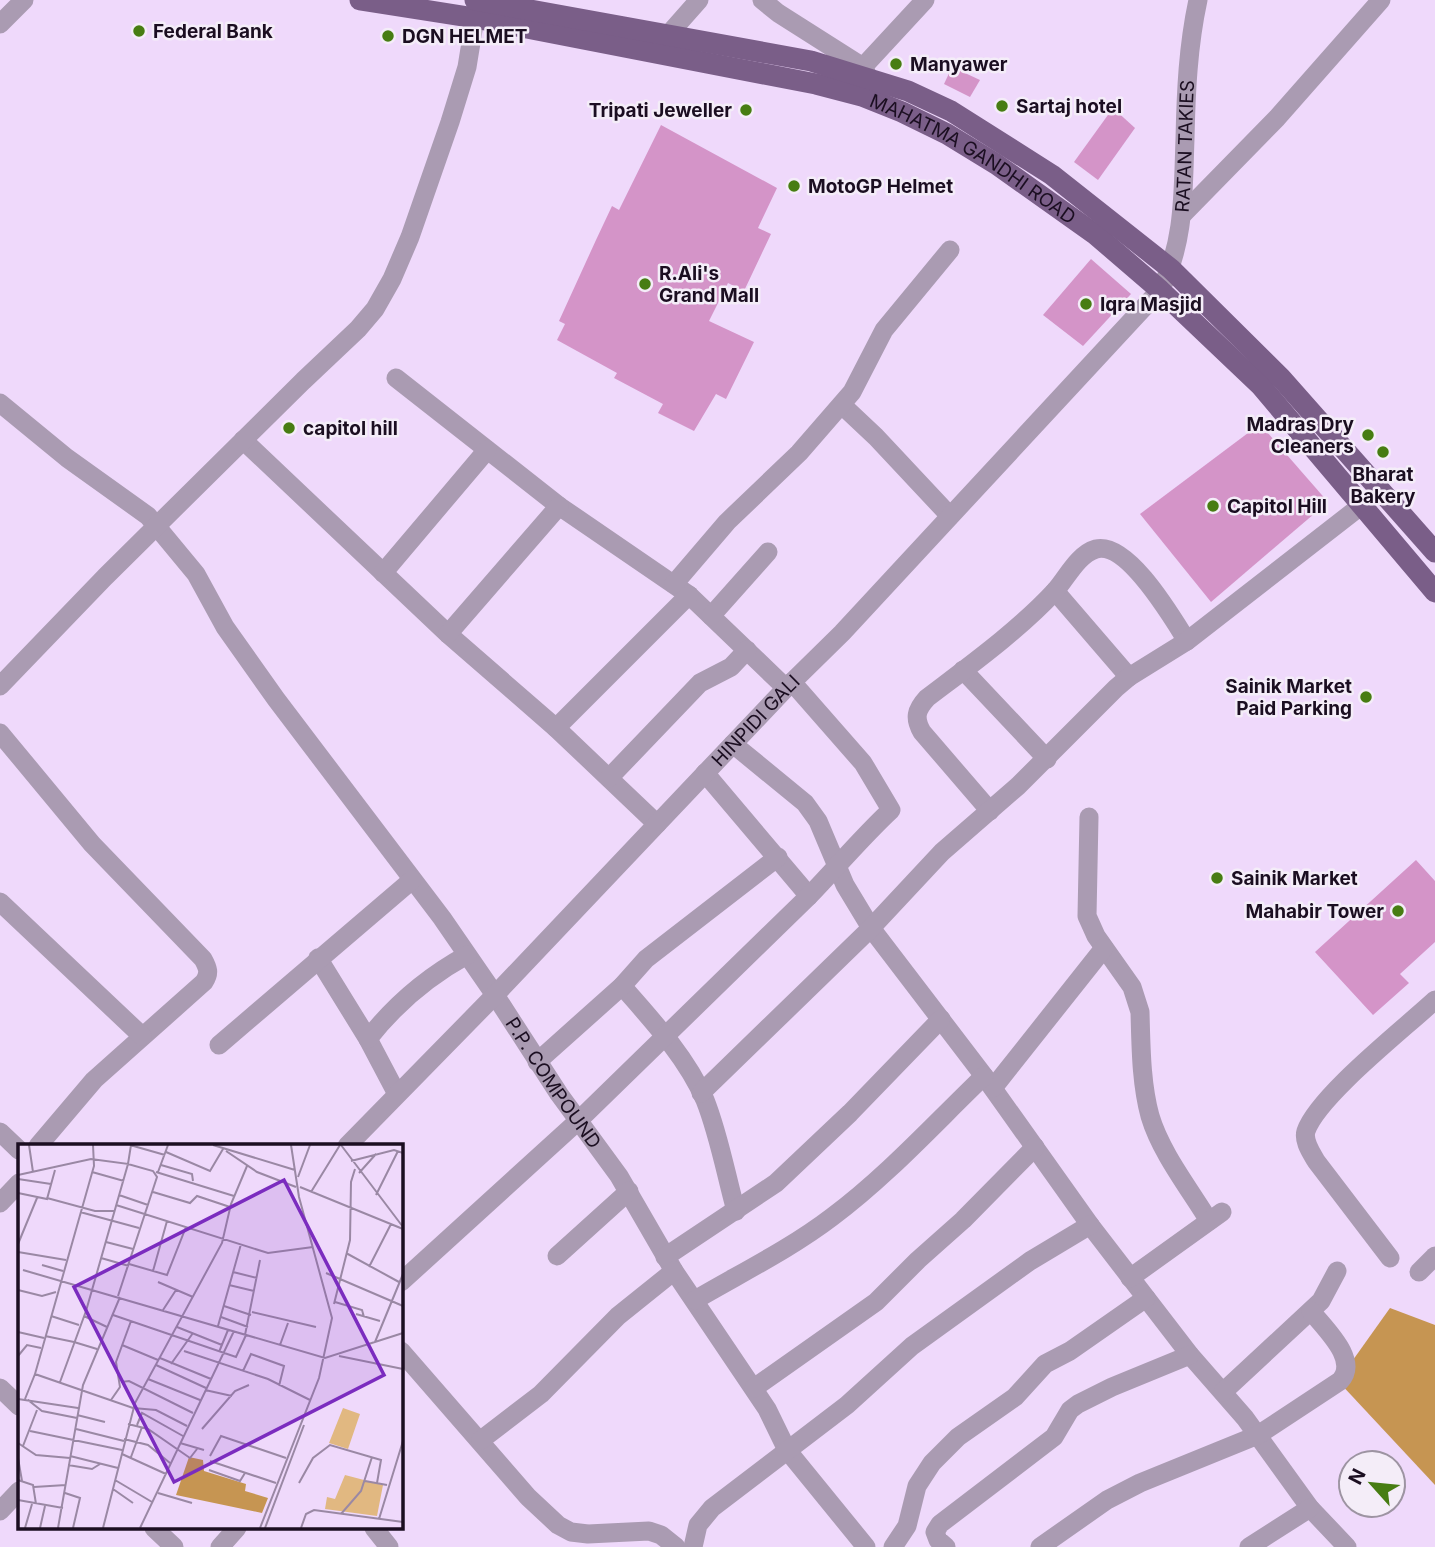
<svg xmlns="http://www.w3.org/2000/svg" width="1435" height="1547" font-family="Inter,sans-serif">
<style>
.forest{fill:#c69552}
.building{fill:#d494c8}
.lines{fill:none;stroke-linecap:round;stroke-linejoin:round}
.minor{stroke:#aa9bb2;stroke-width:19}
.major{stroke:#7a5e88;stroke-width:21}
.poi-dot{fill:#477d12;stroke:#f4edf8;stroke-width:2.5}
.labels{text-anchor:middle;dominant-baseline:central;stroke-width:5;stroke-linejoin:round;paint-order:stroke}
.poi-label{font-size:19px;font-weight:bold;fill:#1b0e21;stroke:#f4edf8;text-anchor:start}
.street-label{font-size:19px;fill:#1b0e21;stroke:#f4edf8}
.inset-road{fill:none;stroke:#9a88a4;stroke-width:2}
.view{fill:#7b2cbf;fill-opacity:0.15;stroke:#7b2cbf;stroke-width:3.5}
.inset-edge{fill:none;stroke:#1b0e21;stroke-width:3.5}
</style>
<rect width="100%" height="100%" fill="#efd9fb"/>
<path class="forest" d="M1390 1308 1435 1325V1485L1338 1381Z"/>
<g class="building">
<path d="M952 67 980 80 970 97 944 84Z"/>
<path d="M1113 108 1135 128 1098 180 1074 162Z"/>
<path d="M661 125 777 188 758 228 771 234 744 291 728 283 709 321 754 342 726 399 716 394 694 431 658 413 663 404 614 378 617 373 557 340 565 324 559 321 596 240 612 206 619 210Z"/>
<path d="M1091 259 1131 294 1083 346 1043 315Z"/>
<path d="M1260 424 1328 502 1211 602 1140 514Z"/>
<path d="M1416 860 1435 881V942L1400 974 1409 983 1373 1015 1315 952Z"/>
</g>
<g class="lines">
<g class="minor">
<path d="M762 0 778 13 863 67 869 78"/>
<path d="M0 24 24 0"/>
<path d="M668 35 699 0"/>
<path d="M863 67 925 0"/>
<path d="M1182 215 1277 118 1381 0"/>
<path d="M396 378 559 506 689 595 786 688"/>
<path id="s1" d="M0 403 67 458 148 516 196 574 225 627 276 699 442 918 495 995 559 1094 619 1176 674 1271 767 1409 787 1450 866 1547"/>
<path d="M842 405 876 437 950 516"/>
<path d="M243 440 448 634 556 728 657 824"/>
<path d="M383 573 487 450"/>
<path d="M674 584 727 522 799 453 852 392 884 330 950 250"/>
<path d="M1055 591 1129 677"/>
<path d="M711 616 768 552"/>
<path d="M448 634 559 506"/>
<path d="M963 670 1047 759"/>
<path d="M0 686 105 577 303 381 358 329 375 309 392 279 410 237 450 122 467 67 475 18"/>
<path d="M556 728 689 595"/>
<path d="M0 733 92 844 203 959C208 968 210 973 204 982L94 1080 38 1146"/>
<path d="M733 744 805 803 818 821 845 885 871 928 984 1076 1090 1225 1190 1355 1245 1418 1310 1508 1347 1547"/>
<path d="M705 773 809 896"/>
<path d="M609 778 700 683 731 667 747 650"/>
<path d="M990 811 922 732C914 718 916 710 927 698 969 666 1019 630 1055 591 1066 579 1078 554 1096 549 1128 541 1173 619 1187 641"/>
<path d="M1089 817 1087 916 1096 936 1132 987 1140 1012C1141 1046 1141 1083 1150 1116 1161 1153 1189 1188 1209 1221"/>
<path d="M0 902 142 1036"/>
<path d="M318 958 368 1039 397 1094"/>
<path d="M622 986C652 1020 687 1058 705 1100 719 1135 726 1175 736 1211"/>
<path d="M368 1039C396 1003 427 977 467 955"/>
<path d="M219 1045 412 880"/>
<path d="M537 1062 622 986 646 959 778 857"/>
<path d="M993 1088 1104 948"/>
<path d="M701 1093 871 928 942 852 1018 786 1116 688 1129 677 1187 641 1362 505"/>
<path d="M0 1132 19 1150"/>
<path id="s2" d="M347 1146 495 995 786 688 842 633 1160 290C1185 244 1183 190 1185 139 1186 92 1188 46 1198 0"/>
<path d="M0 1203 19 1183"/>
<path d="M557 1256 629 1191"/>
<path d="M665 1257 776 1183 850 1113 941 1019"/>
<path d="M1390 1258 1316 1161C1311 1152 1303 1141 1306 1131 1318 1096 1405 1028 1435 1000"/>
<path d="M1419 1272 1435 1256"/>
<path d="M1130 1278 1222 1212"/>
<path d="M401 1282 578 1121 809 896C837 867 862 837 891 810L863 763 792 682"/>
<path d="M695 1300C741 1273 790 1249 832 1217 887 1176 935 1123 984 1076"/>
<path d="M401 1351 528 1497 558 1525 571 1532 588 1534 649 1531 661 1535 676 1547"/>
<path d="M0 1388 19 1406"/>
<path d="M754 1388 876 1302 918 1260 963 1220 1035 1147"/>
<path d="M1223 1392 1321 1301 1337 1271"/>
<path d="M481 1440 541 1394 618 1316 674 1271"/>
<path d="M0 1511 19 1491"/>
<path d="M154 1528 174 1547"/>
<path d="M374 1528 389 1547"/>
<path d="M220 1547 237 1528"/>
<path d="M693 1547 698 1525 712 1508 847 1405 912 1346 1030 1261 1090 1225"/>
<path d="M893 1547 907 1526 917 1486 932 1463 958 1437 1015 1397 1045 1364 1070 1351 1146 1298"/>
<path d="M946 1547 938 1540 935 1532 940 1524 1054 1437 1070 1410 1078 1404 1112 1387 1190 1355"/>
<path d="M1040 1547 1107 1500 1140 1483 1258 1435 1340 1381C1360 1360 1324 1328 1311 1311"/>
<path d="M1249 1547 1310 1508"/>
</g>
<g class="major">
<path id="s3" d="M360 0 475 18 816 84 862 96 902 112 947 134 996 164 1096 235 1160 290 1261 386 1435 592"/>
<path d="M475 0 811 61 908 91 951 111 1052 175 1171 269 1281 378 1435 552"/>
</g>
</g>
<g class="poi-dot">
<circle cx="139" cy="31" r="7"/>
<circle cx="388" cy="36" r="7"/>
<circle cx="896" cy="64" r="7"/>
<circle cx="1002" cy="106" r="7"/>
<circle cx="746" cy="110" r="7"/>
<circle cx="794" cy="186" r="7"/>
<circle cx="645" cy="284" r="7"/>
<circle cx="1086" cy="304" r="7"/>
<circle cx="289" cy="428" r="7"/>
<circle cx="1368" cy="435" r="7"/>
<circle cx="1383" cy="452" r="7"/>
<circle cx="1213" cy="506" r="7"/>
<circle cx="1366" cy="697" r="7"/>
<circle cx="1217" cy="878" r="7"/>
<circle cx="1398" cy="911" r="7"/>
</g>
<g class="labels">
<g class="poi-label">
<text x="153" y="31">Federal Bank</text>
<text x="402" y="36">DGN HELMET</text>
<text x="910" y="64">Manyawer</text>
<text x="1016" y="106">Sartaj hotel</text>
<text x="732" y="110" text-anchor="end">Tripati Jeweller</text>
<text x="808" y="186">MotoGP Helmet</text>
<text x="659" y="273">R.Ali's<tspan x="659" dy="22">Grand Mall</tspan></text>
<text x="1100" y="304">Iqra Masjid</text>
<text x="1354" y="424" text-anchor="end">Madras Dry<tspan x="1354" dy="22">Cleaners</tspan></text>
<text x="303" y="428">capitol hill</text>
<text x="1383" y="474" text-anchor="middle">Bharat<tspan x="1383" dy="22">Bakery</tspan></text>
<text x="1227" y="506">Capitol Hill</text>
<text x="1352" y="686" text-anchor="end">Sainik Market<tspan x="1352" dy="22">Paid Parking</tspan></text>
<text x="1231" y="878">Sainik Market</text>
<text x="1384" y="911" text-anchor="end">Mahabir Tower</text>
</g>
<g class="street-label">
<text stroke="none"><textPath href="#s2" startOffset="1328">RATAN TAKIES</textPath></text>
<text stroke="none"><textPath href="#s3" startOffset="639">MAHATMA GANDHI ROAD</textPath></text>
<text stroke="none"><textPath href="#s2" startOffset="590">HINPIDI GALI</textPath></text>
<text stroke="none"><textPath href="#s1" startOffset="884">P.P. COMPOUND</textPath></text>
</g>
</g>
<g transform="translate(18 1144)">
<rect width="385" height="385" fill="#efd9fb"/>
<path d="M325 264 342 270 330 305 311 299ZM327 331 365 341 359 372 307 365 309 353 317 355Z" fill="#e1b881"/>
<path d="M171 313 185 316 186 327 228 340 227 347 250 354 244 369 158 351Z" fill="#c69552"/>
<path class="inset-road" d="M11 1 15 28M75 1 76 22 17 230 115 264 138 266 169 282M112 1 147 11M195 1 277 26M323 1 385 83M208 7 239 28 278 43M148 8 192 27 205 5M333 17 376 6 385 9M143 21 174 30 175 37M74 28 106 37M138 28 216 52M140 28 150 1M341 29 358 10M0 31 73 15 110 20 113 1M280 33 292 1M0 35 33 40M282 43 385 85M135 48 172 59 179 52 212 63M293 48 322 1M0 49 29 55 37 26M101 51 130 61M358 51 380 7M29 54 77 67H97M98 61 250 109 295 103M62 68 121 84M88 98 115 105M0 100 19 54M0 108 48 116M328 109 381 138M83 114 111 122M111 120 149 131 168 83M24 121 45 127M351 123 373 80M5 126 307 214 385 189M135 127 149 77M215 128 239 134M308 129 385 162M140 138 175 153M211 141 236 147M0 146 24 152 38 148M317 158 344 166 346 173M316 160 332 96 333 38 337 25M206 162 233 171M145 166 158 146M234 168 298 183M338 170 362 177M95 171 218 213 228 191M33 172 61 181M66 172 89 183M203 173 230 183M200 182 223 100M159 183 204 201M0 188 26 194M227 191 242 116M27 192 56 198M56 198 79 205M357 198 385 130M104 201 140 216M262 201 270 179M166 207 250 235 292 256M201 208 210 186M0 212 9 201 23 204M321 212 385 225M142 214 193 235M153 220 175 189M138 221 188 244M225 227 233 210 266 222 261 242M130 235 182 256M42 238 68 167 110 20 135 27 139 33 100 152M103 238 111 237 175 269M187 246 214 252M0 255 60 264M7 255 17 230M10 256 24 267 59 274M93 256 102 243 98 218 113 177M59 271 87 278M110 280 130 285 172 314 179 305M119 281 124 269 165 292M58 285 106 297M184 285 217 247 231 241M12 287 104 306M106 295 130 301 152 319M0 299 18 311 52 314M162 299 186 306M5 302 19 266M104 310 148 330M52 312 100 324M192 312 203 292 268 314M113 313 124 283M0 314 4 337M192 317 258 339M50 321 74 325 82 320M191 326 222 337 227 329M0 336 15 341 18 360M97 336 134 358M347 337 369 341M281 339 295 314 312 301 363 316 359 339M16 343 48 341M95 345 115 359M47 349 62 354 55 384M140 349 174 359M0 356 45 364M323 370 343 347 354 313M361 375 385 297M7 384 14 360M22 384 27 362M40 384 65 241 102 153M85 384 117 259 204 99 213 60 229 22M122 384 216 187M242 384 301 234 314 174 281 53 273 1M247 384 286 281M283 384 288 370 296 366 385 378"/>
<path class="view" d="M266 36 366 231 156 338 56 143Z"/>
<rect width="385" height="385" class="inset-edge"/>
</g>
<g transform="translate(1372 1484) rotate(297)"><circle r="33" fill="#f4edf8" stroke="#9d94a2" stroke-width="2"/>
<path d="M0-5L12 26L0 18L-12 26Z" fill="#477d12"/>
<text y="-10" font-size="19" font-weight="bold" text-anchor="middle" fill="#1b0e21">N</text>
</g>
</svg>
